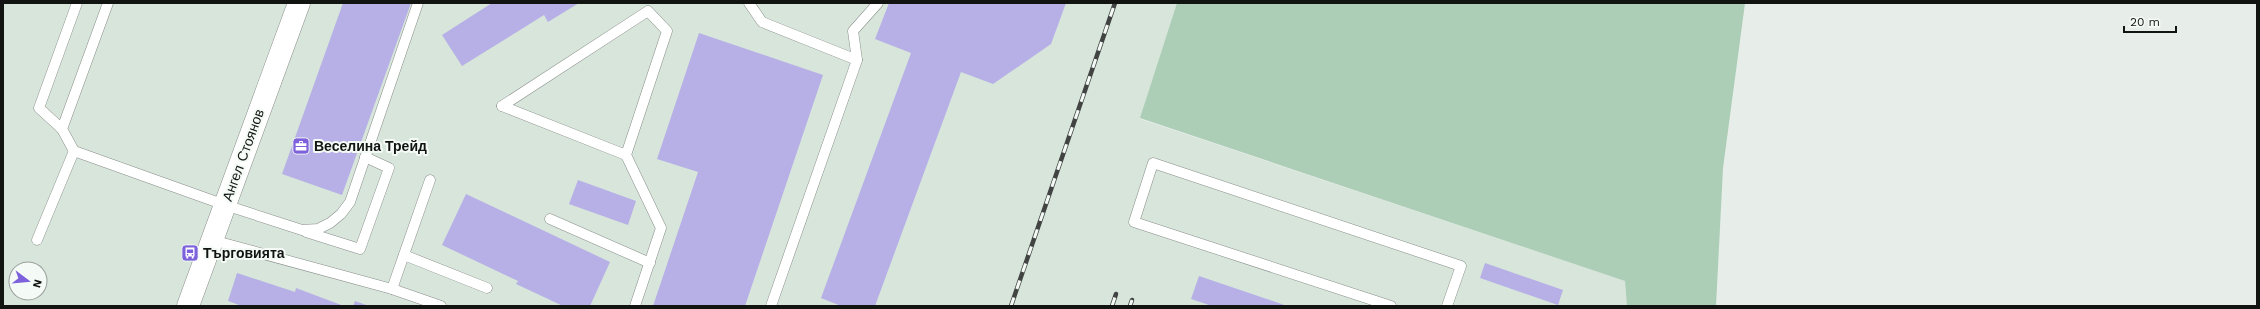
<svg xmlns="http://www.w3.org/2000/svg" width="2260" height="309" font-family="'Work Sans',sans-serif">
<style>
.built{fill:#d7e5db;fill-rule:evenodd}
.green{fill:#accdb6}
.building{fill:#b7b0e7}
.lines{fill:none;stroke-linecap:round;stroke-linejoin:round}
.service-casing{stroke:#8a8f8b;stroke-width:11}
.tertiary-casing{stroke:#8a8f8b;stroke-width:23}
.service{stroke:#fff;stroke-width:10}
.tertiary{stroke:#fff;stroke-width:22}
.rail-casing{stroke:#414442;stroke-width:4.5}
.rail{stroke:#f4faf6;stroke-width:3;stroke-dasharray:9;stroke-linecap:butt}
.labels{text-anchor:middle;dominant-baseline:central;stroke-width:4;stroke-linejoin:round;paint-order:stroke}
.poi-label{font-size:14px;font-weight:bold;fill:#121412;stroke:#f4faf6;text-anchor:start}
.street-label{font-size:14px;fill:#121412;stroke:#f4faf6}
</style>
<rect width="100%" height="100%" fill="#e7ede9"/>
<path class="built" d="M3 3H1177L1140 119 1625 281 1627 306H3ZM16 269H40V293H16Z"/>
<path class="green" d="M1177 3H1745L1723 168 1716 306H1627L1625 281 1140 118Z"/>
<g class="building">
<path d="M343 3H411L342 195 282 174Z"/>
<path d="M492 3H579L548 22 544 15 462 66 442 35Z"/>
<path d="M889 3H1066L1051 44 993 84 961 72 875 306H841L821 298 911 53 875 39Z"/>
<path d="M699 33 823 75 745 306H653L698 172 657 159Z"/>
<path d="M578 180 636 201 628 225 569 204Z"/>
<path d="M466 194 610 262 590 306H563L516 284 518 281 442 245Z"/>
<path d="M1485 263 1563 290 1558 305 1480 278Z"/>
<path d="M237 273 295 292 296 288 344 306H242L228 301Z"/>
<path d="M1199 276 1273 301 1287 306H1212L1191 299Z"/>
<path d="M355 301 369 306H353Z"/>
</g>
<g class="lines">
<g class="service-casing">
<g id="service">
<path d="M108 3 62 129 74 151 225 205 302 230 318 229 330 223 341 214 350 202 418 3"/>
<path d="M749 3 762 22 857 60 771 306"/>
<path d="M857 60 853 31 878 3"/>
<path d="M502 106 648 11 667 31 626 155 661 228 635 306"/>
<path d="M502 106 626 155"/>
<path d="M62 129 39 108 77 3"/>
<path d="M550 219 650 263"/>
<path d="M306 232 360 249 389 168 365 157"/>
<path d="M37 240 74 151"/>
<path d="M212 240 392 289 441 306"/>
<path d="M404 255 487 288"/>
<path d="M392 289 430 180"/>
<path d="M1391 306 1134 222 1153 163 1461 266 1447 306"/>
</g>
</g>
<g class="tertiary-casing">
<path id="tertiary" d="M188 306 299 3"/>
</g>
<use href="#service" class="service"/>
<use href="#tertiary" class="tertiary"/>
<g class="rail-casing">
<g id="rail">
<path d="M1011 306 1115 3"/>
<path d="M1112 306 1116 294"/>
<path d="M1130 306 1132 300"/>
</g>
</g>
<use href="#rail" class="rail"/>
</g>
<defs>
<g id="office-square" transform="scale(0.9)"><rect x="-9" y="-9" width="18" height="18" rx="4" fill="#7d60db" stroke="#f4faf6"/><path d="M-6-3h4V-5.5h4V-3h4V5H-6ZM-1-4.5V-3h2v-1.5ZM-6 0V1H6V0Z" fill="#fff"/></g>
<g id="bus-square" transform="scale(0.9)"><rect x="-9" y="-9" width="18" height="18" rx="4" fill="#7d60db" stroke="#f4faf6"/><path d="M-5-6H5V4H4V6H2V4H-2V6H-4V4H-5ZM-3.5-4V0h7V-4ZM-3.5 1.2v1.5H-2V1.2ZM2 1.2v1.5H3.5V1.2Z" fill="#fff"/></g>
</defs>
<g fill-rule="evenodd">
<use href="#office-square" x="301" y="146"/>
<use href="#bus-square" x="190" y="253"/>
</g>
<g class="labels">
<g class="poi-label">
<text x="314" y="146">Веселина Трейд</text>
<text x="203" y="253">Търговията</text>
</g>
<g class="street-label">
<text transform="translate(243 155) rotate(-70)">Ангел Стоянов</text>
</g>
</g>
<rect width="2260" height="309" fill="none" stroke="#121412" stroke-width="8"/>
<g transform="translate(28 281) rotate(106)"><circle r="19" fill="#f4faf6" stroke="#9a9e9b"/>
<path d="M0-3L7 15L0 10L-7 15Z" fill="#7d60db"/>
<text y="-6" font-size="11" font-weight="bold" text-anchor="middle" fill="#121412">N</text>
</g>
<path d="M2124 26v6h52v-6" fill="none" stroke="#121412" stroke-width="2"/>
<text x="2130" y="26" font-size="12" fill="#121412" stroke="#f4faf6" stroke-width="3" paint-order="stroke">20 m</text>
</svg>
